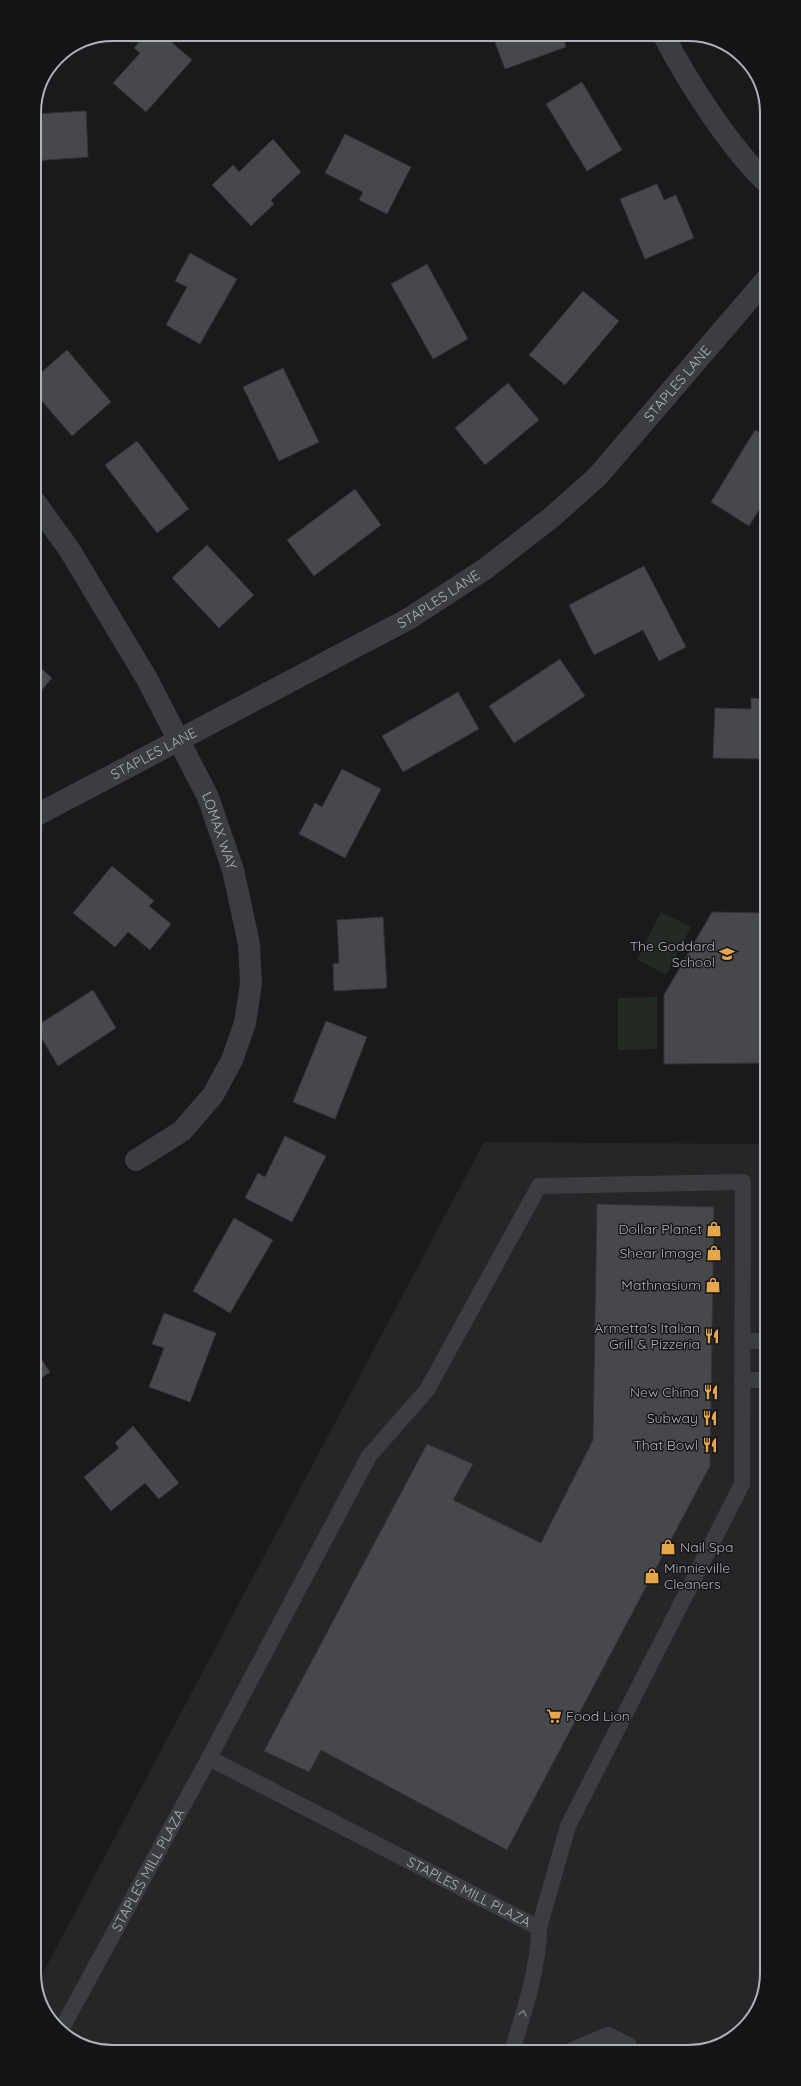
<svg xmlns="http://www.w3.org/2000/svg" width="801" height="2086" font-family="Quicksand,sans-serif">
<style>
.built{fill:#262629}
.green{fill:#222a23}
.building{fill:#47484c;stroke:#343438}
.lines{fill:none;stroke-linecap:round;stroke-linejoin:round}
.service{stroke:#3b3d41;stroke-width:16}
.minor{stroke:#3b3d41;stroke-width:22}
.oneway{stroke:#7a7d84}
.labels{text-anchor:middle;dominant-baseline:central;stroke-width:3;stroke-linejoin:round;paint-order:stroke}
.street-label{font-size:14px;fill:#aeb2bb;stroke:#151517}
.poi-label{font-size:14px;fill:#aeb2bb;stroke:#151517;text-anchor:end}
.rim{fill:none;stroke:#aeb2bb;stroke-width:2}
</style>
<rect width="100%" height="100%" fill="#1a1a1c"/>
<path class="built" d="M484 1142 766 1144 767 1973 751 2021 709 2049 108 2052 65 2036 37 1994V1984Z"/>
<g class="green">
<path d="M661 912 691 927 666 975 637 959Z"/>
<path d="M657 997V1049L618 1050V998Z"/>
</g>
<g class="building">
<path d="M146 34H162L192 60 146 112 113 83 140 53 134 48Z"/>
<path d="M492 34H562L566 47 505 69Z"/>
<path d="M582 82 622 150 587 171 546 104Z"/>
<path d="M86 111 88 157 34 161V114Z"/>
<path d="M345 134 411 167 387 214 359 200 363 192 325 173Z"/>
<path d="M273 139 301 172 271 200 274 204 251 226 212 185 233 165 239 172Z"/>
<path d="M657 184 664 200 676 195 694 238 645 259 620 199Z"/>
<path d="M190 253 237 279 200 344 166 325 187 287 175 281Z"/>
<path d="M427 264 468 339 433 359 391 284Z"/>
<path d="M583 291 619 321 565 385 529 355Z"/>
<path d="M67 350 111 402 72 436 35 393V378Z"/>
<path d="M283 368 319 442 279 461 243 387Z"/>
<path d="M508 383 539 420 485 465 455 428Z"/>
<path d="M755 430 765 436V500L749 526 711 502Z"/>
<path d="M137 441 189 509 157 533 105 465Z"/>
<path d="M355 489 381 525 314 576 287 540Z"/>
<path d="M207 545 254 595 219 628 172 578Z"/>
<path d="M644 566 686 647 659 661 643 630 594 655 569 605Z"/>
<path d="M560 659 585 696 514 743 489 706Z"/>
<path d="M35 663 52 678 35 698Z"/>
<path d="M458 692 479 729 403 772 382 736Z"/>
<path d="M751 698 765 699V759L713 758 715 708 751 709Z"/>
<path d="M342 769 381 789 345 858 299 834 315 803 322 807Z"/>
<path d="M112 866 154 901 149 906 171 924 150 950 128 932 115 947 73 913Z"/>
<path d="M712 912 765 913 766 1063 664 1064V995Z"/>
<path d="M383 917 387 988 334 991 333 964 339 963 337 920Z"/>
<path d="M93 990 116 1028 58 1066 35 1027Z"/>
<path d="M326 1021 367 1037 335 1119 293 1102Z"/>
<path d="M285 1136 326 1156 292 1222 245 1198 258 1173 265 1177Z"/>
<path d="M597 1204 714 1207 710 1466 507 1850 321 1750 309 1772 264 1751 427 1444 473 1464 453 1500 541 1543 593 1440Z"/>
<path d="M234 1218 273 1240 230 1313 193 1291Z"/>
<path d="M164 1313 216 1333 190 1402 149 1387 164 1348 152 1344Z"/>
<path d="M36 1334 41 1341 36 1345Z"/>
<path d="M36 1352 50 1372 36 1382Z"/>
<path d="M133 1426 179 1483 159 1499 145 1483 111 1511 84 1477 119 1448 115 1443Z"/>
</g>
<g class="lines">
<g class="service">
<path d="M742 1341H766"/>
<path d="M742 1380H766"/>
<path d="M209 1758 369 1456 427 1390 539 1186 743 1182 742 1484 568 1826 539 1928C539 1966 524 2014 512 2050"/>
<path id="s1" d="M61 2030 209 1758 539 1928"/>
<path d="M572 2050 608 2035 629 2045"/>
</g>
<g class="minor">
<path d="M663 34C687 81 727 143 764 180"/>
<path id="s2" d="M35 502 69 549 147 679 208 797 233 870 249 944 251 984 245 1023 232 1060 213 1095 182 1131 136 1160"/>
<path id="s3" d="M35 816 410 618 485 569 552 517 597 477 765 281"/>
</g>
</g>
<defs><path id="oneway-chevron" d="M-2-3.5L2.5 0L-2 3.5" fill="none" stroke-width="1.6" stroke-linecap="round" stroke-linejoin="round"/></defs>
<use class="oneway" href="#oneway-chevron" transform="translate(523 2013) rotate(-75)"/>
<defs>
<g id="school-bare" transform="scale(1.2)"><path d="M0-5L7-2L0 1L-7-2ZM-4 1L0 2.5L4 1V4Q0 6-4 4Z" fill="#e5a749" stroke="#151517" stroke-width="2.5" paint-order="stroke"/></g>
<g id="shop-bare" transform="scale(1.2)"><path d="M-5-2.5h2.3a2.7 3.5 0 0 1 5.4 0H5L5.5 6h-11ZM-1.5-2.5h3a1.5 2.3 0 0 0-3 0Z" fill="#e5a749" stroke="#151517" stroke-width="2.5" paint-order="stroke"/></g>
<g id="restaurant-bare" transform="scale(1.2)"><path d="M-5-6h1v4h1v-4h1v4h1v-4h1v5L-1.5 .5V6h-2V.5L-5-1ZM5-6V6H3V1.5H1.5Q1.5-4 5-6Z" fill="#e5a749" stroke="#151517" stroke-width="2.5" paint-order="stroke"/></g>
<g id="supermarket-bare" transform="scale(1.2)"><path d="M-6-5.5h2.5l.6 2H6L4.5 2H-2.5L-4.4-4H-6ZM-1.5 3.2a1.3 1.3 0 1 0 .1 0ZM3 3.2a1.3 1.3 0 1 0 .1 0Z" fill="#e5a749" stroke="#151517" stroke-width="2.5" paint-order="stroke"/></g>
</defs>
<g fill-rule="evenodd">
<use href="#school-bare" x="727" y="954"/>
<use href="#shop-bare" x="714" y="1229"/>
<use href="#shop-bare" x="714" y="1253"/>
<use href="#shop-bare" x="713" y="1285"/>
<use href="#restaurant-bare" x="712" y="1336"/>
<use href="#restaurant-bare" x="711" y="1392"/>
<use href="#restaurant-bare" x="710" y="1418"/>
<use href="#restaurant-bare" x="710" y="1445"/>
<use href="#shop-bare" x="668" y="1547"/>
<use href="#shop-bare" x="652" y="1576"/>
<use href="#supermarket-bare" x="554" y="1716"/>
</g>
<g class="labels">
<g class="street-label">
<text stroke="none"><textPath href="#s3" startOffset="782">STAPLES LANE</textPath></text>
<text stroke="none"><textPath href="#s3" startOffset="458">STAPLES LANE</textPath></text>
<text stroke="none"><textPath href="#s3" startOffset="134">STAPLES LANE</textPath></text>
<text stroke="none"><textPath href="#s2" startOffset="378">LOMAX WAY</textPath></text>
<text stroke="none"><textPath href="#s1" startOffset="182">STAPLES MILL PLAZA</textPath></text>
<text stroke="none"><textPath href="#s1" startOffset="602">STAPLES MILL PLAZA</textPath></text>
</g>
<g class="poi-label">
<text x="715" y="946">The Goddard<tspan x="715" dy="16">School</tspan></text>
<text x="702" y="1229">Dollar Planet</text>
<text x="702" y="1253">Shear Image</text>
<text x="701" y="1285">Mathnasium</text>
<text x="700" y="1328">Armetta's Italian<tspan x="700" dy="16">Grill &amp; Pizzeria</tspan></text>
<text x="699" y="1392">New China</text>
<text x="698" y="1418">Subway</text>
<text x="698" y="1445">That Bowl</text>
<text x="680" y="1547" text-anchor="start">Nail Spa</text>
<text x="664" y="1568" text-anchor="start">Minnieville<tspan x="664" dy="16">Cleaners</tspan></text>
<text x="566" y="1716" text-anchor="start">Food Lion</text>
</g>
</g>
<path d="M0 0H801V2086H0ZM113 41H688A72 72 0 0 1 760 113V1973A72 72 0 0 1 688 2045H113A72 72 0 0 1 41 1973V113A72 72 0 0 1 113 41Z" fill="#151517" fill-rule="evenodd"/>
<path class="rim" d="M113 41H688A72 72 0 0 1 760 113V1973A72 72 0 0 1 688 2045H113A72 72 0 0 1 41 1973V113A72 72 0 0 1 113 41Z"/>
</svg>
